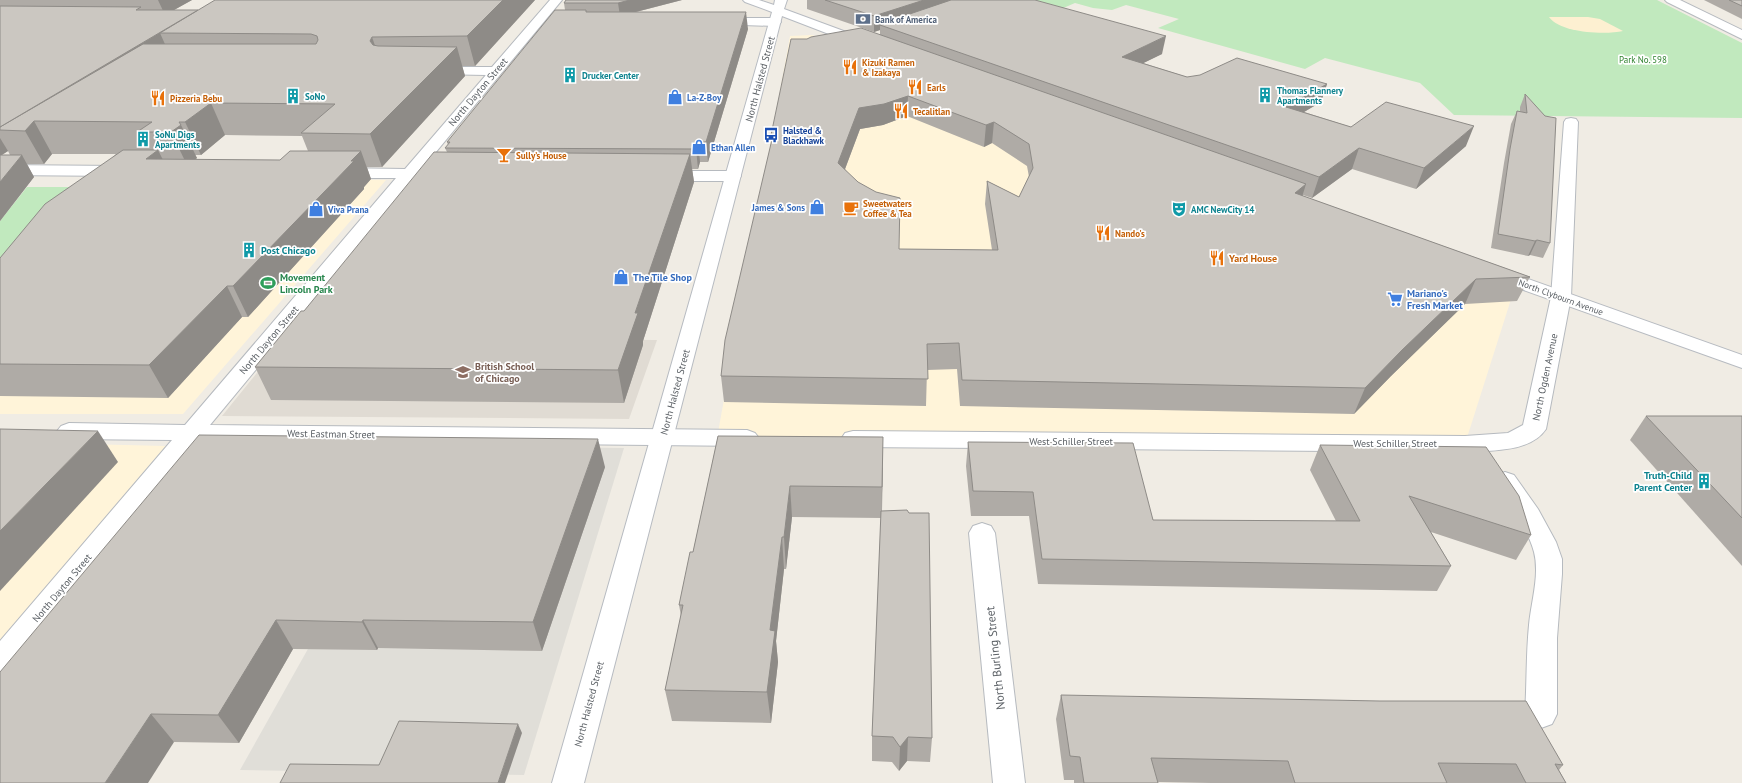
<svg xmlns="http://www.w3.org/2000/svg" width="1742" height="783" font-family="'PT Sans',sans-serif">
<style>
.commercial{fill:#fff4d9}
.industrial{fill:#e0ded8}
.education{fill:#e0dbd3}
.green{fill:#c1e9be}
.sand{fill:#fdf0d1}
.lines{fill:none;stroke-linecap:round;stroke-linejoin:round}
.minor-casing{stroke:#b6babf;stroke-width:2}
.tertiary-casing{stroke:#b6babf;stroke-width:2}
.secondary-casing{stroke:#b7bbc1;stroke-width:2}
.minor{fill:#fff;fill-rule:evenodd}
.tertiary{fill:#fff;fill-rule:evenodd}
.secondary{fill:#fff;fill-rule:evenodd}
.wall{fill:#afaba6;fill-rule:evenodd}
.shaded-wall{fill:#8e8b87}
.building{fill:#cbc7c1;stroke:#8e8b87;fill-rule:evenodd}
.labels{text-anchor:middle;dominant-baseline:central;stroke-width:3.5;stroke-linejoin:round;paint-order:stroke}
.far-service-label{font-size:9px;font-weight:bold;fill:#4e5e75;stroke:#fff;text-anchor:start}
.far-park-label{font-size:9px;fill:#2f822e;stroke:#fff}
.far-food-label{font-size:9px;font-weight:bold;fill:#c56008;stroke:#fff;text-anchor:start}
.far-culture-label{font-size:9px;font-weight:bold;fill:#0d838f;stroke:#fff;text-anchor:start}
.far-shop-label{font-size:9px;font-weight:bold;fill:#366cbe;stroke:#fff;text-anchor:start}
.far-transit-label{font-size:9px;font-weight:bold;fill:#164399;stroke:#fff;text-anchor:start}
.far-street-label{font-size:9px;fill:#5c6166;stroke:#fff}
.street-label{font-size:10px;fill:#5c6166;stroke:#fff}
.culture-label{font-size:10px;font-weight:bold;fill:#0d838f;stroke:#fff;text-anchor:start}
.food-label{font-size:10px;font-weight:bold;fill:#c56008;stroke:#fff;text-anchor:start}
.leisure-label{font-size:10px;font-weight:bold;fill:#27864d;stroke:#fff;text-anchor:start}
.shop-label{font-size:10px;font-weight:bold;fill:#366cbe;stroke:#fff;text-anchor:start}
.education-label{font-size:10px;font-weight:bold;fill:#785e54;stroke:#fff;text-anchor:start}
.near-street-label{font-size:12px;fill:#5c6166;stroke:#fff}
</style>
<rect width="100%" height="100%" fill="#f0ece4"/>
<g class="commercial">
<path d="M812 35 1513 293 1465 444 717 438 790 36Z"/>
<path d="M266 179 386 180 183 414H0V311Z"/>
<path d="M0 442 166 446 0 640Z"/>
</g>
<path class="industrial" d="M422 446 624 448 524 775 240 770Z"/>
<path class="education" d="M285 338 657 340 629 419 222 416Z"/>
<g class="green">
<path d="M1005 0H1657L1742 43V118L1454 115 1420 83 1325 58 1305 69 1158 28 1179 19 1126 5 1112 10 1093 8 1075 3 1061 9Z"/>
<path d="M27 187H124L0 306V221Z"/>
</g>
<path class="sand" d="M1549 17H1588L1600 19 1623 31C1605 35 1560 33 1549 17Z"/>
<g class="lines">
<g class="minor-casing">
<g id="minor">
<path d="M550 0H562L421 170 426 171 428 174 426 177 414 179 210 425 747 430 755 433 759 438 755 443 747 446 197 440 10 671 0 674V641L172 440 69 439 61 436 57 431 61 426 69 423 185 425 396 178H338L332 176 330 173 332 170 338 168 405 169 486 75 433 74 428 73 426 70 428 67H492Z"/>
<path d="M717 18H775L779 20 781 22 779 24 775 26 713 24 711 22 713 20Z"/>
<path d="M1571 118 1576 119 1578 122 1571 297 1546 429C1530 453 1490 450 1465 452L853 447 845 445 841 439 845 433 853 431 1465 436 1508 433 1523 425 1551 297 1564 122 1566 119Z"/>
<path d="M0 165 122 166 128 168 130 171 128 174 122 176 0 175Z"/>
<path d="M664 171H733L739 173 741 176 739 179 733 181H664L658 179 656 176 658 173Z"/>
<path d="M1505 472 1514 475 1538 509 1556 542 1562 559V574L1557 638V714L1552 724 1541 728 1530 724 1525 714C1527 684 1526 655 1529 625 1531 602 1540 575 1534 552 1527 526 1507 504 1493 481L1496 475Z"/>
<path d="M982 523 991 526 995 533 1025 783H993L969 533 973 526Z"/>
</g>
</g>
<g class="tertiary-casing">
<path id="tertiary" d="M1665 0H1680L1742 30V39L1667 2Z"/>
</g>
<g class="secondary-casing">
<g id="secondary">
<path d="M743 0H759L774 5 775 0H787L784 9 868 40 870 43 868 46H860L782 16 584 783H552L772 12 745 2Z"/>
<path d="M1497 268 1742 355V368L1490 278 1488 274 1490 270Z"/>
</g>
</g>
<use href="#minor" class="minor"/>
<use href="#tertiary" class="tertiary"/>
<use href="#secondary" class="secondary"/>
</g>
<g class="wall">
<path d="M0 0H192L174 10H198L535 0 475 66H462L465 76 382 167H367L371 179 364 187V189L248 317H242L168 398 0 396V258L116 154H52L44 164H27L34 177 0 221ZM225 135 302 136 308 151 280 160H195L197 158 195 155H201ZM8 151 10 155H2Z"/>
<path d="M566 0H682L636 12 748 29 708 162H700L698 169H692L694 182 643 341V345L624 403 271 400 255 367 304 311 447 152 445 148 448 145 447 142 565 10 564 3Z"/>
<path d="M807 0H1035L1162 54 1143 63 1187 77 1327 84 1321 102 1304 112 1351 127 1466 146 1416 189 1352 169 1312 198 1303 195V196L1530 277 1517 301 1465 304 1391 376 1354 414 960 406 957 369 927 370 926 406 724 402 721 376 771 144V135L807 39 880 35V30L874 32 807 9ZM907 116 984 147 992 143 1027 166 1029 177 1019 197 987 181 985 204 992 250 899 249 845 169 860 129 883 125Z"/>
<path d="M1704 0H1742V19Z"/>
<path d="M1525 94 1550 243 1543 258 1530 255 1528 256 1491 248 1504 163 1511 124 1517 111 1520 112V107Z"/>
<path d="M1646 416H1742V566L1630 440Z"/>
<path d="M718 436 883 468 882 511 932 738 930 762 907 761 899 771 892 762 872 761V736L881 518 792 517 786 569H784L776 641 778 662 771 723 672 721 665 690 681 616 679 605 693 552Z"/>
<path d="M968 442 1153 520 1336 521 1310 470 1320 445 1531 535 1516 560 1431 532 1451 566 1437 591 1038 584 1029 516H971L966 466Z"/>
<path d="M605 467 542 651 378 648 377 650 293 649 239 743 174 742 0 672Z"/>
<path d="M1061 695 1563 765 1559 770 1566 783H1211L1157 782 1158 783H1074V780H1064L1056 719Z"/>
</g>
<g class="shaded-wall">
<path d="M158 0H192L165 15Z"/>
<path d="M503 0H535L475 66 467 36Z"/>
<path d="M630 0H682L620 16 618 3Z"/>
<path d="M924 0H970L896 22 892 20V26L880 25V30L874 32V16Z"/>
<path d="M198 10 160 33 168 51 34 121 52 154 44 164 25 131 0 128Z"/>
<path d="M746 12 748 29 708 162 706 142Z"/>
<path d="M1166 36 1162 54 1119 75 1122 57Z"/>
<path d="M372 37 382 66 370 41Z"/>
<path d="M457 47 465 76 382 167 370 134Z"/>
<path d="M1327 84 1321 102 1280 126 1286 107Z"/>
<path d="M908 96 907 116 883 125 860 129 839 185 838 163 859 108Z"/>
<path d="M211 103 225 135 201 155 185 122Z"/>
<path d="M994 122 992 143 984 147 986 125Z"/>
<path d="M181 125 197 158 187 165 171 132Z"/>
<path d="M1474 126 1466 146 1416 189 1424 168Z"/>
<path d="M0 138 8 151 0 156Z"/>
<path d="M698 142 700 162 698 169 696 149Z"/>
<path d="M1359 148 1352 169 1312 198 1319 177Z"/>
<path d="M158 150 172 178 146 159Z"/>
<path d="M361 151 371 179 364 187V189L248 317 233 286Z"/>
<path d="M690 154 694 182 643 341V345L624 403 618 370 635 313Z"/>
<path d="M22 155 34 177 0 221V182Z"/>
<path d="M1306 184 1299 207 1295 193Z"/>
<path d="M1537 240 1530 255 1528 256 1535 241Z"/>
<path d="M1476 279 1465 304 1391 376 1354 414 1365 388 1402 350Z"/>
<path d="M227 286 242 317 168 398 149 365Z"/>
<path d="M98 431 118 462 0 591V531Z"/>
<path d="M883 437V468L881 518 882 487Z"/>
<path d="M598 439 605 467 542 651 533 622Z"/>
<path d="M790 486 792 517 786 569 784 537Z"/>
<path d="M782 537 784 569 776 641 778 662 771 723 767 692 770 630Z"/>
<path d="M276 620 293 649 239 743 218 715Z"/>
<path d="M363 620 378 648 377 650 362 622Z"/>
<path d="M151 714 174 742 148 783H105Z"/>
<path d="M518 724 522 733 505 783H498Z"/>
<path d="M908 737 907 761 899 771 900 747Z"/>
</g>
<g class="building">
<path d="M215 0H503L467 36 372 37 370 41 373 45 378 46 457 47 370 134 301 133 335 104 211 103 185 122H179L181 125 171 132H137L152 122 34 121 25 131 0 130V127L143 44H316L318 40 317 36 311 34 160 33Z"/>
<path d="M566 0H630L618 3H564Z"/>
<path d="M825 0H924L874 16Z"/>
<path d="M951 0H1035L1166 36 1122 57 1187 77 1200 75 1237 58 1327 84 1286 107 1351 127 1386 102 1474 126 1424 168 1359 148 1319 177 880 25 896 22 892 20Z"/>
<path d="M1729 0H1742V6Z"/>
<path d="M0 6 141 7 136 10H198L0 127Z"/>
<path d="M555 10H586V12H746L706 142H698L696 149 445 148 450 142H447Z"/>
<path d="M861 28 1306 184 1295 193 1530 277 1476 279 1402 350 1365 388 962 380 959 343 927 344 928 379 721 376 725 340 773 135H771L791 39H807L811 37ZM908 96 986 125 994 122 1029 144 1033 168 1019 197 987 181 998 250 899 249 900 198 876 192 858 182 838 163 859 108 884 104Z"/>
<path d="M1525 94 1545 116 1556 118 1550 243 1537 240 1535 241 1498 234 1510 149 1517 111 1527 113Z"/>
<path d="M123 150H158L146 159 280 160 290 151H361L351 161H354L233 286H227L149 365 0 364V258L45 204Z"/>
<path d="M434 152 690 154 635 313H638L618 370 255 367 301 311H304Z"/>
<path d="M0 155H22L0 182Z"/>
<path d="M1646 416H1742V518Z"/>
<path d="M0 429 98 431 0 531Z"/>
<path d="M199 435 598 439 533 622 363 620 362 622 276 620 218 715 151 714 105 783H0V672Z"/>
<path d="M718 436 883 437 882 487 790 486 784 537H782L770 630 775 631 767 692 665 690 683 605H679L690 552H693Z"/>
<path d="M968 442 1133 443 1153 520 1360 521 1320 445 1486 447 1519 496 1531 535 1409 496 1451 566 1042 559 1033 492 973 491Z"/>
<path d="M907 510 909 513H929L932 738 908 737 900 747 893 737 872 736 881 511Z"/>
<path d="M1061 695 1380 701H1526L1563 765 1555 764 1566 783H1526L1516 764 1438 763 1447 783H1295L1288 761 1151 758 1158 783H1084L1080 757 1070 756Z"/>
<path d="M399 721 518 724 498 783H280L290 764 379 765Z"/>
</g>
<defs>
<g id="bank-bare" transform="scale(1.2)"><path d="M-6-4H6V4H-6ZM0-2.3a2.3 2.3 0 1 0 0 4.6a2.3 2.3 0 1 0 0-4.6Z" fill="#5c6f8a" stroke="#fff" stroke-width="2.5" paint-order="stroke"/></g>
<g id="restaurant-bare" transform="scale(1.2)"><path d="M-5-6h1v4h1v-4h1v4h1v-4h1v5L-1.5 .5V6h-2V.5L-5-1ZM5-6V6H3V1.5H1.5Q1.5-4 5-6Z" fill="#e8710a" stroke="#fff" stroke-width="2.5" paint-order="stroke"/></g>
<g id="building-bare" transform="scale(1.2)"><path d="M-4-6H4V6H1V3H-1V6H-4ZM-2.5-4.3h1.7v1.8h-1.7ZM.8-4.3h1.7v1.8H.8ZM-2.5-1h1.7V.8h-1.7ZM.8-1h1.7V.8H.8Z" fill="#0f9aa8" stroke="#fff" stroke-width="2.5" paint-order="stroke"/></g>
<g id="shop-bare" transform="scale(1.2)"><path d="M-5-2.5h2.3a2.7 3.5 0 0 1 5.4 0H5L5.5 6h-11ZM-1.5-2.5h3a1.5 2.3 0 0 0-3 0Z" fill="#3f7fe0" stroke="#fff" stroke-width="2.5" paint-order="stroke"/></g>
<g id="bus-bare" transform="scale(1.2)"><path d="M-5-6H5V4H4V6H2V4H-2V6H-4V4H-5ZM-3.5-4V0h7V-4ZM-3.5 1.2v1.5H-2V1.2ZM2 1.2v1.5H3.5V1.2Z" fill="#1a4fb4" stroke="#fff" stroke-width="2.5" paint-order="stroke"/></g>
<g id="bar-bare" transform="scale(1.2)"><path d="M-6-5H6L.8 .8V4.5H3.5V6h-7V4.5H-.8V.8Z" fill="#e8710a" stroke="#fff" stroke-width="2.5" paint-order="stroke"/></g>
<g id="cafe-bare" transform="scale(1.2)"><path d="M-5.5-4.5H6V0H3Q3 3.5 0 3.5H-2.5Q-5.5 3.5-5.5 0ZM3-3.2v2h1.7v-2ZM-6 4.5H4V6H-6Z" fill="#e8710a" stroke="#fff" stroke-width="2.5" paint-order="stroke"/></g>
<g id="theatre-bare" transform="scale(1.2)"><path d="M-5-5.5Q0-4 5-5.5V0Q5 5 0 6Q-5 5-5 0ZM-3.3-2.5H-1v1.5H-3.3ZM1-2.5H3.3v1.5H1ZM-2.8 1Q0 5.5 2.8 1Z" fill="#0f9aa8" stroke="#fff" stroke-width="2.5" paint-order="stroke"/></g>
<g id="stadium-bare" transform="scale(1.2)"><path d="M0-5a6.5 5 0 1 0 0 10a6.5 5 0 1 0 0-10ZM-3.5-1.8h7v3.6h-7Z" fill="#2e9e5b" stroke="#fff" stroke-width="2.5" paint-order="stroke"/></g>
<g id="supermarket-bare" transform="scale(1.2)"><path d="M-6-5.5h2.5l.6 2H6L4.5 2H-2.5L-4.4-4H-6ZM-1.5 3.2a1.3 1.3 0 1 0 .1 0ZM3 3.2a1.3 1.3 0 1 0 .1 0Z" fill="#3f7fe0" stroke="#fff" stroke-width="2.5" paint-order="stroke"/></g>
<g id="school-bare" transform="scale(1.2)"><path d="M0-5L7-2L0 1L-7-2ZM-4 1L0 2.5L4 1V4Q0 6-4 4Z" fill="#8d6e63" stroke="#fff" stroke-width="2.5" paint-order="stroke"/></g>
</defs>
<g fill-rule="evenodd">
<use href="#bank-bare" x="863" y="19"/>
<use href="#restaurant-bare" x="850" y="67"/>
<use href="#building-bare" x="570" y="75"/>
<use href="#restaurant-bare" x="915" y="87"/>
<use href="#building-bare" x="1265" y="95"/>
<use href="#building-bare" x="293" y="96"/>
<use href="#shop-bare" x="675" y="97"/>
<use href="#restaurant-bare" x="158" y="98"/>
<use href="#restaurant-bare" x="901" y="111"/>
<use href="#bus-bare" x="771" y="135"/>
<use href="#building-bare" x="143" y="139"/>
<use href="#shop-bare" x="699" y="147"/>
<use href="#bar-bare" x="504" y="155"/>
<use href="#shop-bare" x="817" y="207"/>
<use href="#cafe-bare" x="851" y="208"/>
<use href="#shop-bare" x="316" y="209"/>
<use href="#theatre-bare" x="1179" y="209"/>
<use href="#restaurant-bare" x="1103" y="233"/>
<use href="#building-bare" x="249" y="250"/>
<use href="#restaurant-bare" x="1217" y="258"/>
<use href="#shop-bare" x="621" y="277"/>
<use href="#stadium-bare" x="268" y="283"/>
<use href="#supermarket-bare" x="1395" y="299"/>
<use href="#school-bare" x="463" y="372"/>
<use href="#building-bare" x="1704" y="481"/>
</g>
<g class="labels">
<g class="far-service-label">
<text x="875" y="19">Bank of America</text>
</g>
<g class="far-park-label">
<text x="1643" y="59">Park No. 598</text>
</g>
<g class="far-food-label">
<text x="862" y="62">Kizuki Ramen<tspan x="862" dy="10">&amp; Izakaya</tspan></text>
<text x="927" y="87">Earls</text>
<text x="170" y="98">Pizzeria Bebu</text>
<text x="913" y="111">Tecalitlan</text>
<text x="516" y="155">Sully’s House</text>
<text x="863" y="203">Sweetwaters<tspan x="863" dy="10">Coffee &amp; Tea</tspan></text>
<text x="1115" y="233">Nando's</text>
</g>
<g class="far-culture-label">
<text x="582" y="75">Drucker Center</text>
<text x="1277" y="90">Thomas Flannery<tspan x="1277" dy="10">Apartments</tspan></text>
<text x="305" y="96">SoNo</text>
<text x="155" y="134">SoNu Digs<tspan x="155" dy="10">Apartments</tspan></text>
<text x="1191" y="209">AMC NewCity 14</text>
</g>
<g class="far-shop-label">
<text x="687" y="97">La-Z-Boy</text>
<text x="711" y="147">Ethan Allen</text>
<text x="805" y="207" text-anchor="end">James &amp; Sons</text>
<text x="328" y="209">Viva Prana</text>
</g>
<g class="far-transit-label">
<text x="783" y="130">Halsted &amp;<tspan x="783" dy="10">Blackhawk</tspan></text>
</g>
<g class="far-street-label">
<text transform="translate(1561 297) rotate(20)">North Clybourn Avenue</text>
</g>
<g class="street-label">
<text transform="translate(760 79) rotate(-75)">North Halsted Street</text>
<text transform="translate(478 92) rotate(-50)">North Dayton Street</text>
<text transform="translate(269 340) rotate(-50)">North Dayton Street</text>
<text transform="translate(1545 377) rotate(-78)">North Ogden Avenue</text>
<text transform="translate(675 392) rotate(-75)">North Halsted Street</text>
<text transform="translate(331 434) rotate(1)">West Eastman Street</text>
<text x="1071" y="441">West Schiller Street</text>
<text x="1395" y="443">West Schiller Street</text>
<text transform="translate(62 588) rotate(-50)">North Dayton Street</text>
<text transform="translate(589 704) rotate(-75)">North Halsted Street</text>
</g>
<g class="culture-label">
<text x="261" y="250">Post Chicago</text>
<text x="1692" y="475" text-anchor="end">Truth-Child<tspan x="1692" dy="12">Parent Center</tspan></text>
</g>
<g class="food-label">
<text x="1229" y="258">Yard House</text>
</g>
<g class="leisure-label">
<text x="280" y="277">Movement<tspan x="280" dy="12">Lincoln Park</tspan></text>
</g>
<g class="shop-label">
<text x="633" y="277">The Tile Shop</text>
<text x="1407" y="293">Mariano's<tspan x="1407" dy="12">Fresh Market</tspan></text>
</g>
<g class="education-label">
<text x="475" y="366">British School<tspan x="475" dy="12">of Chicago</tspan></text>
</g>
<g class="near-street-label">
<text transform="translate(995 658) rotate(-96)">North Burling Street</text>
</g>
</g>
</svg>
